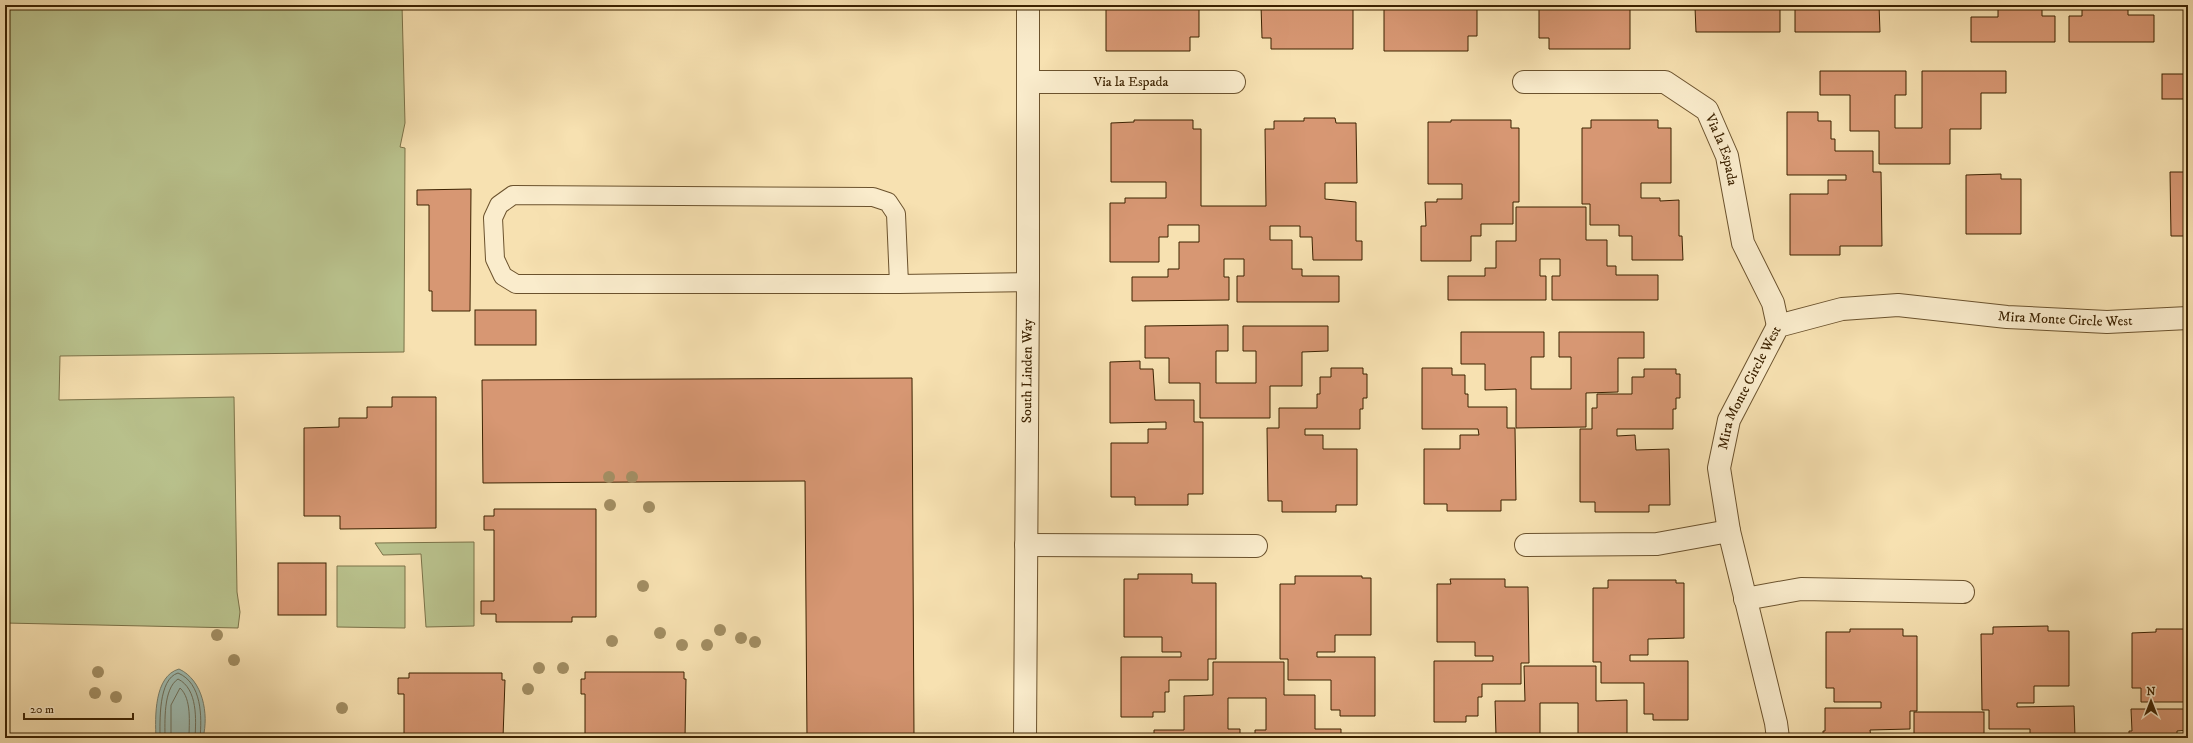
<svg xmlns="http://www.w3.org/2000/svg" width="2193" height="743" font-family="'IM FELL DW Pica',serif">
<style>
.green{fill:#bac38e;stroke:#7b7248}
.water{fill:#9ebcb2;stroke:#777e6b}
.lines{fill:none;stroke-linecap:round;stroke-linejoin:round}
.shore{stroke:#6d6f5a;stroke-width:1}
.building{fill:#d79773;stroke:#3c2201}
.service-casing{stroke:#6b522d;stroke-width:20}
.minor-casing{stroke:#6b522d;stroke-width:24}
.service{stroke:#faeccc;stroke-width:18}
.minor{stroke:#faeccc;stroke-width:22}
.tree{fill:#a28e63}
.labels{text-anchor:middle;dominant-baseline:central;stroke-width:3;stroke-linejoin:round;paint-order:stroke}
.street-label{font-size:14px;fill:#3c2201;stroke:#faeccc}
</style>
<rect width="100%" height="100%" fill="#f7e1b1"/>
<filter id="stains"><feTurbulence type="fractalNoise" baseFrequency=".005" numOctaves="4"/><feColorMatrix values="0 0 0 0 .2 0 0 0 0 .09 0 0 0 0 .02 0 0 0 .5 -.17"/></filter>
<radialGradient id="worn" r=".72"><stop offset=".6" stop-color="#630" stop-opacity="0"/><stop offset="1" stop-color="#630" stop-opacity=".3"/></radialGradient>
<g class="green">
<path d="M5 5H402L405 123 400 147 405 148 404 352 60 356 59 400 234 397 237 592 240 612 238 628 5 623Z"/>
<path d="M474 542V626L426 627 421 554 383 555 375 543Z"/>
<path d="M337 566H405V628L337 627Z"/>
</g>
<path class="water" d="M179 669C203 680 209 714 203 738H156C155 717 154 676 179 669Z"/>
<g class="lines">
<g class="shore">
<path d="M160 738C160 722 158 679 178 673 202 683 202 717 200 738"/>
<path d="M165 738C165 722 163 689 178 679 198 689 196 720 195 738"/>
<path d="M171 738V705L180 688C192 699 189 723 189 738"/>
</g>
</g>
<g class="building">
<path d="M1106 5H1199V37H1190V51H1106Z"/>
<path d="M1261 5H1353V49H1271V38H1262Z"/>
<path d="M1384 5H1477V36H1468V51H1384Z"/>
<path d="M1539 5H1630V49H1549V38H1539Z"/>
<path d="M1724 5 1780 6V32H1696L1695 7H1724Z"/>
<path d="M1807 5H1879L1880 32H1795V6Z"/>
<path d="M1998 5H2042V16H2055V42H1971V17H1998Z"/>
<path d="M2082 5H2128V15H2154V42H2069V16H2082Z"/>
<path d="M1820 71H1906V95H1895V128H1922V71H2006V93H1981V129H1950V164H1879V131H1850V95H1820Z"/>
<rect x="2162" y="74" width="26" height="25"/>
<path d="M1787 112H1818V121H1831V139H1835V151H1873V172H1881L1882 246H1840V255H1790V194H1828V180H1846V175H1787Z"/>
<path d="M1304 118H1335L1336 123H1356L1357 183H1325V199L1356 202V241H1362V260H1313L1312 237H1300V226H1270V240H1292V269H1302V276H1339V302H1237V276H1244V259H1224V277H1229V300L1132 301V277H1168V269H1179V242H1199V225H1168V237H1159V262H1110V203H1125V198H1166V182H1111V123L1134 122V120H1193V129H1201V206H1266L1265 129H1274V121H1304Z"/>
<path d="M1451 120H1511V128H1519V202H1513V224H1481V236H1471V261H1421V226H1426L1425 202H1437V199H1462V184H1428V122H1451Z"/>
<path d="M1591 120H1658V128H1671V183H1641V198H1660V201L1679 200V236H1682L1683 260H1632V236H1619V225H1590V204H1582V128H1591Z"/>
<path d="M2170 172H2188V236H2171Z"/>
<path d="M2001 174V179H2021V234H1966V175Z"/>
<path d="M471 189 470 311H432V291H429V205H417V190Z"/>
<path d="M1516 207H1586V240H1607V266H1616V275H1658V300H1552V276H1560V259H1540V276H1546V300H1448V276H1485V268H1496V241H1516Z"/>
<rect x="475" y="310" width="61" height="35"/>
<path d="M1228 325V351H1216V383H1256V351H1243V326H1328V351L1302 352V386H1270V418H1200V383H1169V358H1145V326Z"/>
<path d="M1461 332H1544V357H1531V389H1571V357H1559V332H1644V358H1618V392L1586 393V427L1516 428V389L1485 390V364H1461Z"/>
<path d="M1140 361V369H1153L1155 400H1194V422H1203V494H1188V505H1135V497H1111V443H1148V429H1166V422L1110 423V362Z"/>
<path d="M1331 368H1363V374H1367V398H1363V409H1360V429H1305V435H1323V449H1357V505H1336V512H1282V501H1268L1267 428H1279V408H1317V394H1320V377H1331Z"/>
<path d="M1422 368H1452V375H1465V394H1468V407H1507V428H1515L1516 500H1501V511H1447V504H1424V449H1460V435H1479L1478 429H1422Z"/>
<path d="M1644 369H1676V374H1680V398H1676V409H1673V429H1617V436L1635 435 1636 450 1669 449 1670 505H1649V512H1595V502H1580V429H1592V408H1597V394H1632V377H1644Z"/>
<path d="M912 378 914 738H807L805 481 483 483 482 380Z"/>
<path d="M392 397H436V528L340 529V516H304V428L339 427V418H367V407H392Z"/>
<path d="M494 509H596V617H572V622H496V614H481V601H494V530H484V516H494Z"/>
<rect x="278" y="563" width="48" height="52"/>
<path d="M1138 574H1192V583H1216V659H1208V680H1169V692H1165V712H1153V717H1121V657H1181V652H1162V637H1124V579H1138Z"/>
<path d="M1295 576H1362V578H1371V635H1335V652H1317V657H1375V716H1340V710H1331V680H1288V659H1280V584H1295Z"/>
<path d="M1450 579H1505V587H1528L1529 663H1521V684H1482V697H1478V716H1466V722H1434V661H1493V656H1475V642H1437V584H1451Z"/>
<path d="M1608 580H1676V583H1684V638L1648 639V655H1630V661H1688V720H1653V714H1644V683H1601V662H1593V588H1608Z"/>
<path d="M2048 626V631H2069V686H2034V703H2017V707L2074 706 2075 737 2077 738H2030V729H1989V710H1982L1981 634H1993V627Z"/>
<path d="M1850 629H1903V636H1917V711H1910V729L1870 730 1871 738H1823V731H1825V708H1881V702H1834V688H1826V632H1850Z"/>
<path d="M2156 629H2188V730L2177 731V738H2129V731H2132L2131 709H2187V702H2141V688H2132V633L2156 632Z"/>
<path d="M1213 662H1284V695H1315V729H1341V738H1255V730H1266V698H1228V729H1240V738H1154V730H1184V696L1213 695Z"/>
<path d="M1524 666H1596V701L1627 700V734H1653V738H1567V735H1578V703H1540V734H1552V738H1466V735H1496L1495 701H1525Z"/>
<path d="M585 672H684V679H686L685 738H585V694H581V679H585Z"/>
<path d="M409 673H502V680H505L503 738H404V694H398V678H409Z"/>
<rect x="1914" y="712" width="70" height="26"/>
</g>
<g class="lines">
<g class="service-casing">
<path id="service" d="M899 284 896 214 888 202 873 197 513 195 499 205 493 218 495 259 503 276 516 284H899L1028 282"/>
</g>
<g class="minor-casing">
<g id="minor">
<path id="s1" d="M1028 82H1234"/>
<path id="s2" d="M1524 82H1665L1707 110 1727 156 1743 243 1773 303 1778 326"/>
<path d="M1026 545 1256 546"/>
<path d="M1526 545 1657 544 1729 531"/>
<path d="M1745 599 1801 589 1963 592"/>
<path id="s3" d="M1025 738 1028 282V5"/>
<path id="s4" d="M1778 738 1776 723 1729 531 1719 468 1729 420 1778 326 1842 309 1898 305 2007 317 2107 322 2188 318"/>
</g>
</g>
<use href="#service" class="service"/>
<use href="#minor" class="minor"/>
</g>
<g class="tree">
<circle cx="609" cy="477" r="6"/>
<circle cx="632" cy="477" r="6"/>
<circle cx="610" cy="505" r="6"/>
<circle cx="649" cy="507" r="6"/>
<circle cx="643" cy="586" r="6"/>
<circle cx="720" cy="630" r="6"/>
<circle cx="660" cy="633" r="6"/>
<circle cx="217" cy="635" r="6"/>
<circle cx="741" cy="638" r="6"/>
<circle cx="612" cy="641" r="6"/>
<circle cx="755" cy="642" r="6"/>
<circle cx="682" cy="645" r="6"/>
<circle cx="707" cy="645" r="6"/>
<circle cx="234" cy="660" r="6"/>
<circle cx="539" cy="668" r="6"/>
<circle cx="563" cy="668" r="6"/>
<circle cx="98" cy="672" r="6"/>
<circle cx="528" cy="689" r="6"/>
<circle cx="95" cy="693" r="6"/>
<circle cx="116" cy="697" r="6"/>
<circle cx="342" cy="708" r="6"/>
</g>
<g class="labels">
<g class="street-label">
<text stroke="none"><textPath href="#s1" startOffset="103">Via la Espada</textPath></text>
<text stroke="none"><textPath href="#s2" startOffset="234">Via la Espada</textPath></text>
<text stroke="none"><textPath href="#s4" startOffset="722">Mira Monte Circle West</textPath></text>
<text stroke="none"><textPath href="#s3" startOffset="367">South Linden Way</textPath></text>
<text stroke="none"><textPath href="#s4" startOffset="363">Mira Monte Circle West</textPath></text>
</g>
</g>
<rect width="2193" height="743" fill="none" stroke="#f7e1b1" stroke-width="20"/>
<rect x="6" y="6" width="2181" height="731" fill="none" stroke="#3c2201" stroke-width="2"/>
<rect x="10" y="10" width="2173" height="723" fill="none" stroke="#3c2201"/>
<g transform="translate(2151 701)" stroke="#faeccc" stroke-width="3" paint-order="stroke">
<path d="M0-3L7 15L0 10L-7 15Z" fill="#3c2201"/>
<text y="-6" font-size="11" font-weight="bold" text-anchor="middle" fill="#3c2201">N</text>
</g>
<path d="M24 713v6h109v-6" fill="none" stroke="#3c2201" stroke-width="2"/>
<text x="30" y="713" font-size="12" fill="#3c2201" stroke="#faeccc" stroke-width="3" paint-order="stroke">20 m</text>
<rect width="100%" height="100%" filter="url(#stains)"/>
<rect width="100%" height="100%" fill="url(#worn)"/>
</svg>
